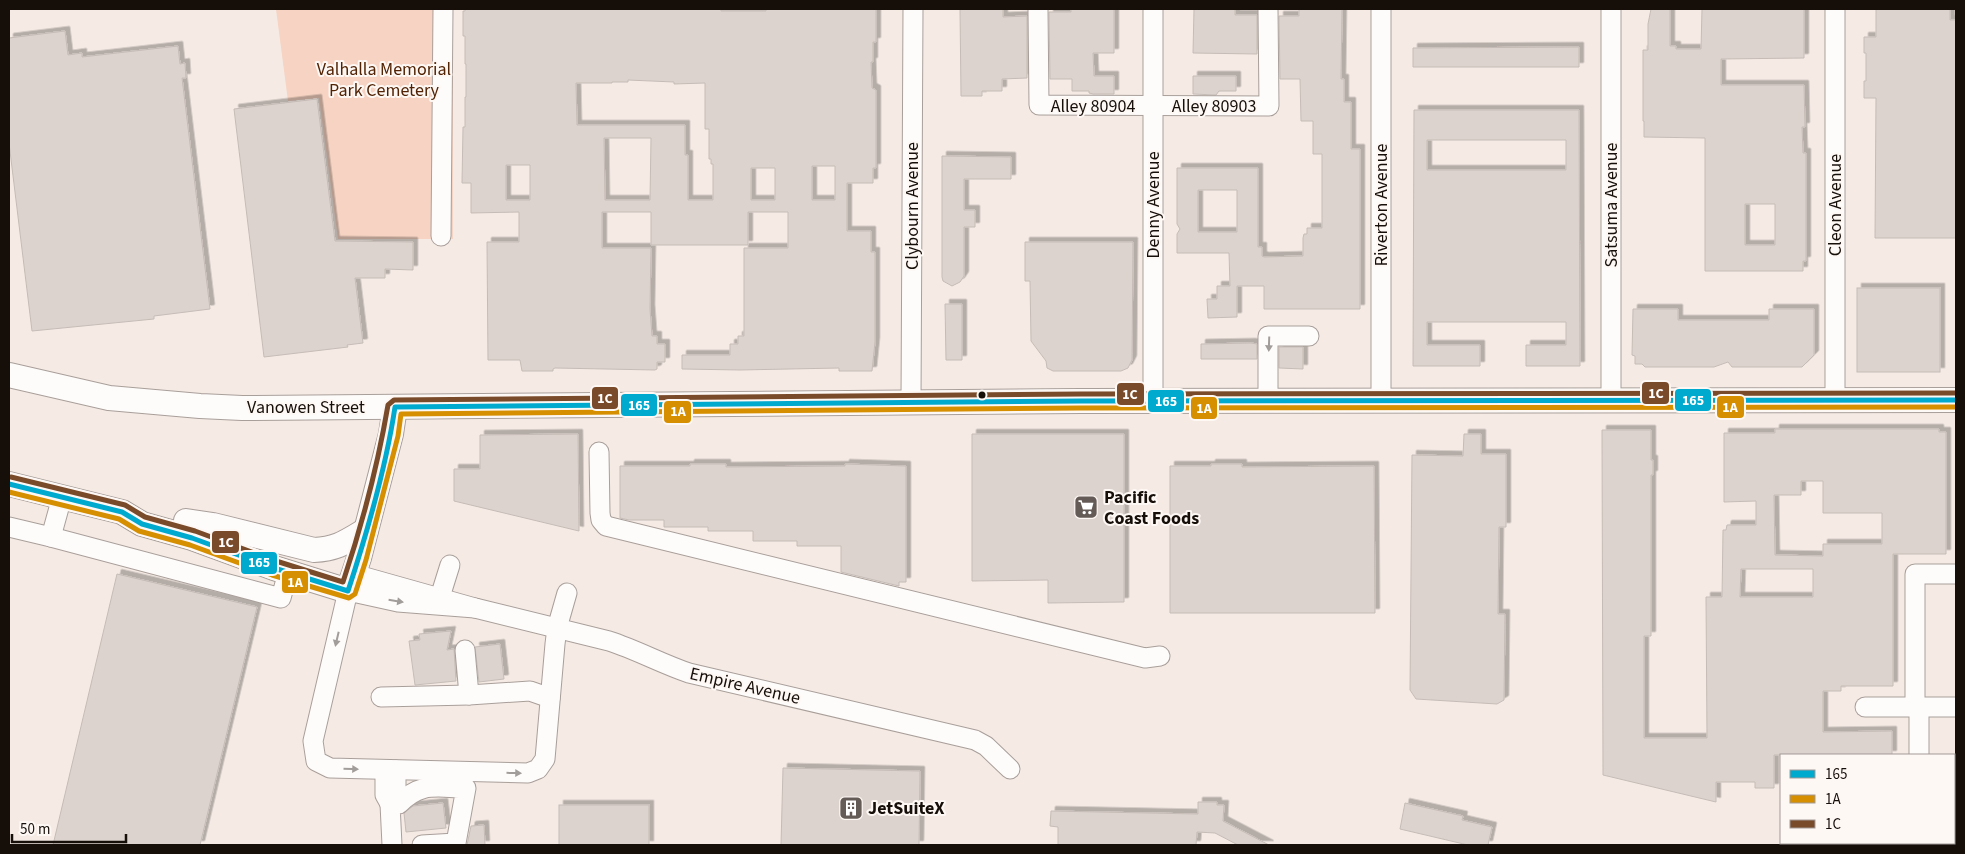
<svg xmlns="http://www.w3.org/2000/svg" width="1965" height="854" font-family="'Source Sans 3',sans-serif">
<style>
.green{fill:#f6d3c2}
.building{fill:#ddd3ce;stroke:#c6bcb7;fill-rule:evenodd;filter:url(#shadow)}
.lines{fill:none;stroke-linecap:round;stroke-linejoin:round}
.minor-casing{stroke:#a99f9a;stroke-width:21}
.major-casing{stroke:#a99f9a;stroke-width:26}
.minor{stroke:#fefcfb;stroke-width:19}
.major{stroke:#fefcfb;stroke-width:24}
.bus-1-casing{stroke:#fef8f5;stroke-width:9}
.bus-2-casing{stroke:#fef8f5;stroke-width:9}
.bus-3-casing{stroke:#fef8f5;stroke-width:9}
.bus-1{stroke:#00a9ce;stroke-width:5}
.bus-2{stroke:#d58f01;stroke-width:5}
.bus-3{stroke:#7a4b2a;stroke-width:5}
.oneway{fill:#a19d9a}
.bus-dot{fill:#160e09;stroke:#fef8f5;stroke-width:2}
.labels{text-anchor:middle;dominant-baseline:central;stroke-width:4;stroke-linejoin:round;paint-order:stroke}
.park-label{font-size:18px;fill:#512203;stroke:#fef8f5}
.street-label{font-size:18px;fill:#160e09;stroke:#fef8f5}
.poi-label{font-size:18px;font-weight:bold;fill:#160e09;stroke:#fef8f5;text-anchor:start}
.line-badge{stroke:#fef8f5;stroke-width:2}
.badge-label{font-size:14px;text-anchor:middle;font-weight:bold;fill:#fff}
</style>
<defs>
<filter id="shadow"><feDropShadow dx="4.5" dy="-4.5" stdDeviation="0" flood-color="#0004"/></filter>
</defs>
<rect width="100%" height="100%" fill="#f5eae4"/>
<path class="green" d="M276 9H453V239H338L319 98 288 101Z"/>
<g class="building">
<path d="M465 9H721V11H766V9H876V42H873V62H871L872 88 876 90V168H873V183H847V231H871V252H875V342L872 371H839V368L740 370 682 369V355H730V344H738V336H744V248H788V212H748V245H651V212H602V248H651L650 309 652 336H657V344H665V362H657V369L655 370 555 368 553 369V371H522L520 360H488L487 242H519V212L471 213V183H462L463 127H465V97H466V64H465V36H463V11H465ZM628 80 674 82V84L705 83V129H709V159H711V164H713V200H688V155H685V125H577L576 83H612V82H628ZM604 138H651L650 200H605ZM506 165H530V200H506ZM812 166H835V200H812ZM751 168H775V200H751Z"/>
<path d="M960 9H1003V17L1027 16V78L1002 79V91H982V96H961Z"/>
<path d="M1071 9H1114V53H1093L1094 76H1114V94H1093L1089 93V91H1072V79H1050L1049 12H1071Z"/>
<path d="M1194 9H1235V15H1257V54L1193 53Z"/>
<path d="M1299 9H1342L1341 79H1344V102H1351V149H1360V309H1264V286H1237V317L1208 318 1207 299H1217V286H1230L1229 253H1177V234L1180 229 1177 224V168H1258V247H1262V256L1264 257 1303 256V238L1304 234H1307V228H1322V154H1313V121H1301L1300 79H1280L1279 16H1299ZM1198 190H1237V232H1198Z"/>
<path d="M1651 9H1670V46H1676V49H1701L1702 9H1804V58L1721 59V85H1804L1805 127H1802L1803 153H1806V261H1803V271H1705V138L1644 137V121H1643V50H1648V24ZM1745 204H1775V245H1745Z"/>
<path d="M1876 9H1950V20H1956V238H1875L1876 98H1864V81H1866V53H1864V37H1876Z"/>
<path d="M65 31 68 55 82 53V57L178 46 180 64 185 63 186 78H182L210 309 154 316V319L32 331 9 143V38Z"/>
<path d="M1579 47V67H1413V48Z"/>
<path d="M1193 76H1236V91H1219L1216 95 1193 94Z"/>
<path d="M317 99 335 241 413 242V270L385 269V278H355L363 343 347 345 348 347 264 357 234 109Z"/>
<path d="M1414 110H1579L1580 366H1526V345H1566V322H1427V345H1480V366H1413ZM1427 140H1566V170H1427Z"/>
<path d="M942 156 1011 157V179H964V210H975V227H964V276L960 282 952 286 943 281 942 277Z"/>
<path d="M1025 242H1133L1132 360 1128 368 1121 371H1053L1047 368 1046 361 1031 341 1030 281H1025Z"/>
<rect x="1857" y="288" width="83" height="84"/>
<path d="M945 304H962V360H946Z"/>
<path d="M1633 309H1678V320H1769V309H1814V355L1802 367H1732L1728 362 1714 367H1645L1642 364H1635V356L1632 355Z"/>
<path d="M1251 343 1257 344V359H1201V344Z"/>
<path d="M1279 347H1303V369L1279 368Z"/>
<path d="M1775 429H1939V432H1946V554H1893V686H1841V691H1823V732L1892 731V755H1774V788H1755V782H1716V802L1603 775 1602 430H1651V460H1653V475H1651V636H1644V738H1707L1706 597H1722L1723 530H1726L1727 525H1756V501L1724 502V433H1775ZM1801 481H1823V513H1882V544H1823V556L1775 555 1774 495H1801ZM1741 569H1813V597H1740Z"/>
<path d="M578 434 579 531 454 501V469H480V435Z"/>
<path d="M972 434H1124V602L1048 603V580L972 581Z"/>
<path d="M1464 434H1481V454H1506V527H1499L1498 614H1505L1504 700 1497 704 1416 699 1410 690 1412 455 1463 456Z"/>
<path d="M690 464H726V467L845 466V464L906 466V582H899V586L841 572V546H797V541H753V531H708V527H664V520H629L620 518V466H690Z"/>
<path d="M1211 464H1242V467L1374 466 1375 613H1170V466H1211Z"/>
<path d="M117 574 257 607 200 845H53Z"/>
<path d="M451 631 447 650 454 649 456 681 415 685 409 641 420 640 419 634Z"/>
<path d="M500 644 504 679 479 682 475 647Z"/>
<path d="M783 768 920 771 919 845H781Z"/>
<path d="M1198 802H1217V805H1224L1223 821 1269 845H1238L1215 833 1197 832 1196 845H1058V827L1050 826 1051 811 1198 814Z"/>
<path d="M443 803 446 828 406 832 404 813 413 806Z"/>
<path d="M1405 803 1463 816 1462 820 1492 827 1488 845H1468L1400 829Z"/>
<rect x="559" y="805" width="90" height="40"/>
<path d="M484 825 485 845H467L471 826Z"/>
</g>
<g class="lines">
<g class="minor-casing">
<g id="minor">
<path d="M1038 9 1039 105 1269 106 1268 9"/>
<path d="M1381 9V402"/>
<path d="M1611 9V400"/>
<path d="M441 236 443 9"/>
<path d="M1153 401V9"/>
<path d="M1268 401V336H1309"/>
<path d="M1835 401V9"/>
<path d="M911 402 913 9"/>
<path d="M599 452 600 513 601 520 606 526 1145 658 1160 656"/>
<path d="M62 497 51 537 281 598 288 572"/>
<path d="M9 527 51 537"/>
<path d="M354 574 475 608 609 641C637 650 662 664 689 673L975 740 986 746 1010 769"/>
<path d="M440 597 450 565"/>
<path d="M475 608 398 602 348 591 313 741 316 761 330 768 528 773 538 769 545 759 555 644 557 628 567 593"/>
<path d="M465 650 469 695"/>
<path d="M381 697 469 695 530 691 550 698"/>
<path d="M1865 707H1956"/>
<path d="M1915 707V574H1956"/>
<path d="M1919 755V707"/>
<path d="M385 770V795L390 804 396 795V770"/>
<path d="M392 845 390 804H399C421 781 437 788 466 788L456 843 422 845"/>
</g>
</g>
<g class="major-casing">
<g id="major">
<path d="M9 375 109 398 200 406 242 408 1081 401 1956 400"/>
<path d="M9 484 122 512 142 524 192 538 274 568 348 591 359 558 391 434 395 407"/>
<path d="M186 521 213 525 314 550C337 549 346 542 366 530"/>
</g>
</g>
<use href="#minor" class="minor"/>
<use href="#major" class="major"/>
<g class="bus-1-casing">
<path id="bus-1" d="M9 484 122 512 142 524 192 538 274 568 348 591C367 533 386 467 395 407L1081 401 1956 400"/>
</g>
<g class="bus-2-casing">
<path id="bus-2" d="M9 492 119 519 139 531 190 545 272 575 349 598 355 594 366 560 398 436 401 414 1081 408 1956 407"/>
</g>
<g class="bus-3-casing">
<path id="bus-3" d="M11 477 125 505 145 517 195 531 276 561 343 582C362 525 378 464 388 405L394 400 1081 394 1956 393"/>
</g>
<use href="#bus-1" class="bus-1"/>
<use href="#bus-2" class="bus-2"/>
<use href="#bus-3" class="bus-3"/>
</g>
<defs><path id="oneway-solid" d="M-6-.8H1V-3.2L6.5 0L1 3.2V.8H-6Z" transform="scale(1.25)"/></defs>
<g class="oneway">
<use href="#oneway-solid" transform="translate(1269 344) rotate(92)"/>
<use href="#oneway-solid" transform="translate(396 601) rotate(9)"/>
<use href="#oneway-solid" transform="translate(337 639) rotate(103)"/>
<use href="#oneway-solid" transform="translate(351 769) rotate(2)"/>
<use href="#oneway-solid" transform="translate(514 773) rotate(1)"/>
</g>
<defs>
<g id="supermarket-square" transform="scale(1.25)"><rect x="-9" y="-9" width="18" height="18" rx="4" fill="#645b56" stroke="#fef8f5"/><path d="M-6-5.5h2.5l.6 2H6L4.5 2H-2.5L-4.4-4H-6ZM-1.5 3.2a1.3 1.3 0 1 0 .1 0ZM3 3.2a1.3 1.3 0 1 0 .1 0Z" fill="#fff"/></g>
<g id="building-square" transform="scale(1.25)"><rect x="-9" y="-9" width="18" height="18" rx="4" fill="#645b56" stroke="#fef8f5"/><path d="M-4-6H4V6H1V3H-1V6H-4ZM-2.5-4.3h1.7v1.8h-1.7ZM.8-4.3h1.7v1.8H.8ZM-2.5-1h1.7V.8h-1.7ZM.8-1h1.7V.8H.8Z" fill="#fff"/></g>
</defs>
<g fill-rule="evenodd">
<use href="#supermarket-square" x="1086" y="507"/>
<use href="#building-square" x="851" y="808"/>
</g>
<circle class="bus-dot" cx="982" cy="395" r="4.5"/>
<g class="labels">
<g class="park-label">
<text x="384" y="69">Valhalla Memorial<tspan x="384" dy="21">Park Cemetery</tspan></text>
</g>
<g class="street-label">
<text x="1093" y="106">Alley 80904</text>
<text x="1214" y="106">Alley 80903</text>
<text transform="translate(1153 205) rotate(-90)">Denny Avenue</text>
<text transform="translate(1381 205) rotate(-90)">Riverton Avenue</text>
<text transform="translate(1611 205) rotate(-90)">Satsuma Avenue</text>
<text transform="translate(1835 205) rotate(-90)">Cleon Avenue</text>
<text transform="translate(912 206) rotate(-90)">Clybourn Avenue</text>
<text x="306" y="407">Vanowen Street</text>
<text transform="translate(745 686) rotate(13)">Empire Avenue</text>
</g>
<g class="poi-label">
<text x="1104" y="497">Pacific<tspan x="1104" dy="21">Coast Foods</tspan></text>
<text x="868" y="808">JetSuiteX</text>
</g>
</g>
<g class="line-badge">
<rect x="1641" y="381" width="29" height="24" rx="5" fill="#7a4b2a"/>
<rect x="1116" y="382" width="29" height="24" rx="5" fill="#7a4b2a"/>
<rect x="591" y="386" width="28" height="24" rx="5" fill="#7a4b2a"/>
<rect x="1674" y="388" width="38" height="24" rx="5" fill="#00a9ce"/>
<rect x="1147" y="389" width="38" height="24" rx="5" fill="#00a9ce"/>
<rect x="620" y="393" width="38" height="24" rx="5" fill="#00a9ce"/>
<rect x="1716" y="395" width="29" height="24" rx="5" fill="#d58f01"/>
<rect x="1190" y="396" width="28" height="24" rx="5" fill="#d58f01"/>
<rect x="663" y="400" width="29" height="24" rx="5" fill="#d58f01"/>
<rect x="211" y="530" width="29" height="24" rx="5" fill="#7a4b2a"/>
<rect x="240" y="551" width="38" height="24" rx="5" fill="#00a9ce"/>
<rect x="281" y="570" width="28" height="24" rx="5" fill="#d58f01"/>
</g>
<g class="badge-label">
<text x="1656" y="398">1C</text>
<text x="1130" y="399">1C</text>
<text x="605" y="403">1C</text>
<text x="1693" y="405">165</text>
<text x="1166" y="406">165</text>
<text x="639" y="410">165</text>
<text x="1730" y="412">1A</text>
<text x="1204" y="413">1A</text>
<text x="678" y="416">1A</text>
<text x="226" y="547">1C</text>
<text x="259" y="567">165</text>
<text x="295" y="587">1A</text>
</g>
<rect width="1965" height="854" fill="none" stroke="#160e09" stroke-width="20"/>
<rect x="1780" y="754" width="175" height="90" fill="#fef8f5" stroke="#a19a97"/>
<rect x="1790" y="770" width="25" height="8" fill="#00a9ce" stroke="#a19a97"/>
<text x="1825" y="779" font-size="15" fill="#160e09">165</text>
<rect x="1790" y="795" width="25" height="8" fill="#d58f01" stroke="#a19a97"/>
<text x="1825" y="804" font-size="15" fill="#160e09">1A</text>
<rect x="1790" y="820" width="25" height="8" fill="#7a4b2a" stroke="#a19a97"/>
<text x="1825" y="829" font-size="15" fill="#160e09">1C</text>
<path d="M12 834v8h114v-8" fill="none" stroke="#160e09" stroke-width="2.5"/>
<text x="20" y="834" font-size="15" fill="#160e09" stroke="#fef8f5" stroke-width="4" paint-order="stroke">50 m</text>
</svg>
